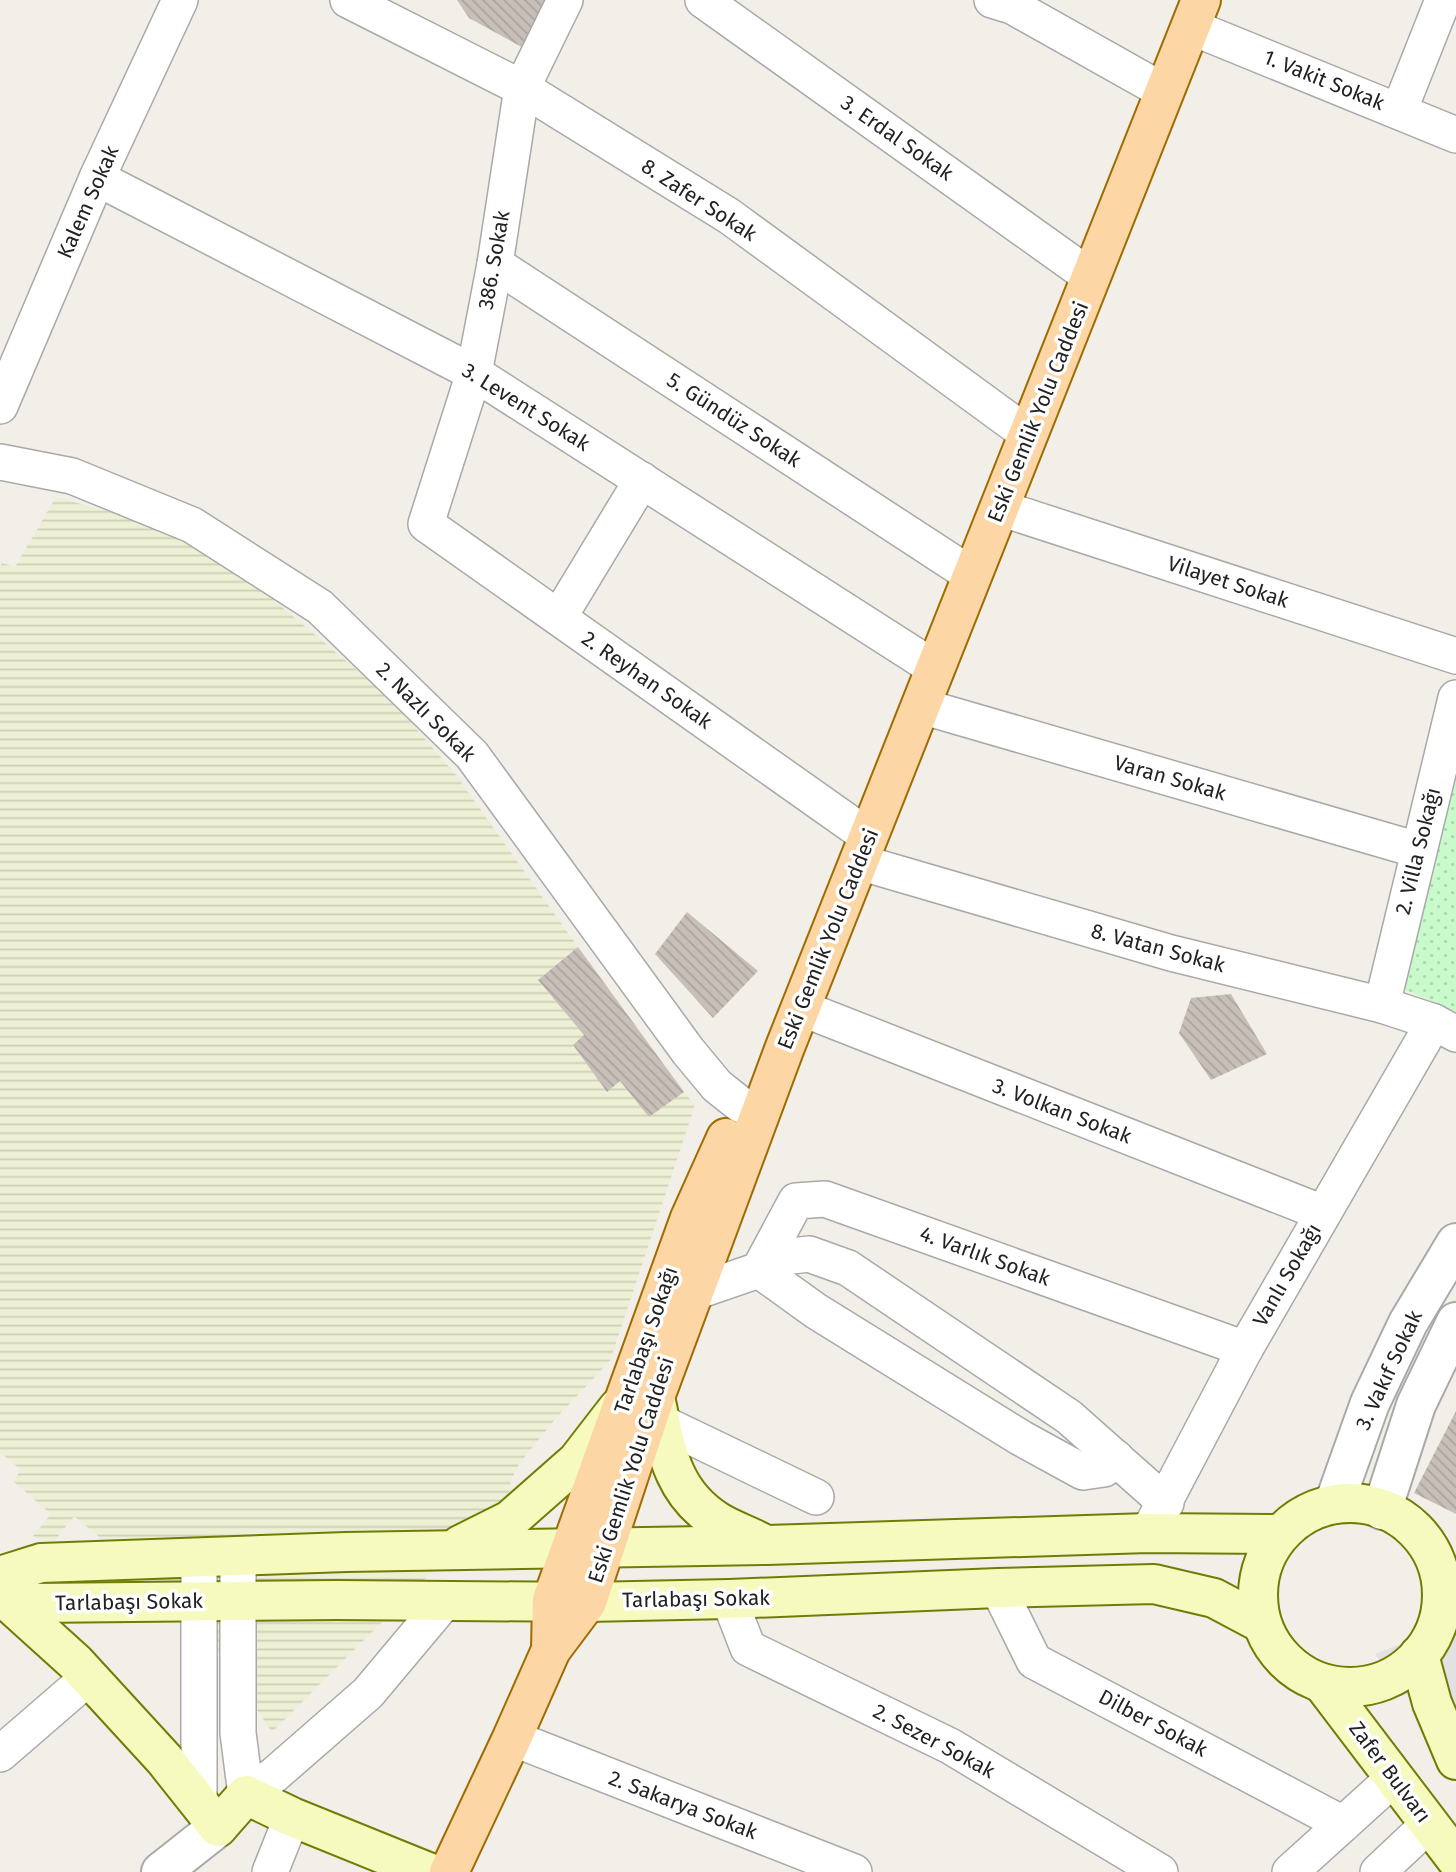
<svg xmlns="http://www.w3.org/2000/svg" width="1456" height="1872" font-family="'Fira Sans',sans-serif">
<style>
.farmland{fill:url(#farmland-rules)}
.park{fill:url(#park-dots)}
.parking{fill:#e2e2e2}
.building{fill:url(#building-back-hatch)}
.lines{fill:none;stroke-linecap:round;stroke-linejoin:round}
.minor-casing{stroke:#a9a9a9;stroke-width:38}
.tertiary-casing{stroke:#a9a9a9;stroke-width:42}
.secondary-casing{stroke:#707d05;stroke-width:42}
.primary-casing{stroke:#a06b00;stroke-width:42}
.minor{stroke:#fff;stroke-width:35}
.tertiary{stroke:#fff;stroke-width:38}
.secondary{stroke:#f7fabf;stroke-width:38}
.primary{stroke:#fcd6a4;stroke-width:38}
.labels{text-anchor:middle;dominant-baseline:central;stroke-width:7;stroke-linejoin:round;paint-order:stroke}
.street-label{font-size:21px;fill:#222;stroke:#fff}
</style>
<defs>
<pattern id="farmland-rules" width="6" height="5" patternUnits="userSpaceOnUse" patternTransform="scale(1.75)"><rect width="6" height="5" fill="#eef0d5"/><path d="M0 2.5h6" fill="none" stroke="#ccceb7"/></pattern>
<pattern id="park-dots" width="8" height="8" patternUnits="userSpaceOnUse" patternTransform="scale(1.75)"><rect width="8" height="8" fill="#c8facc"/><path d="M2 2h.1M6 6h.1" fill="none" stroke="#acd6af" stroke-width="1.8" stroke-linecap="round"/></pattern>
<pattern id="building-back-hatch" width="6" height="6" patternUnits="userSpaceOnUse" patternTransform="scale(1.75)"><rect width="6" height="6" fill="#c7bfb8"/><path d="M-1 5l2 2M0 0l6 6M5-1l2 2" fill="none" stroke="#aba49e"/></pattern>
</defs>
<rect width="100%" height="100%" fill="#f2efe9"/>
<path class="farmland" d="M56 497 149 523 194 548 270 597 389 697 456 775 578 947 538 980 584 1035 573 1046 607 1091 620 1081 649 1117 684 1092 695 1105 610 1361 556 1418 519 1464 511 1480 508 1496 272 1732 179 1595 142 1620 102 1582 121 1555 74 1516 52 1544 33 1536 51 1514 13 1481 21 1470 0 1452V567L2 563 15 567Z"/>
<path class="park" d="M1456 778V1011L1405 990Z"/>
<path class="parking" d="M1456 1623V1757L1375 1654Z"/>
<g class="building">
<path d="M457 0H563L531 52 469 18Z"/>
<path d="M687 912 758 971 713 1018 655 954Z"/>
<path d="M578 947 684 1092 649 1117 620 1081 607 1092 573 1045 584 1035 538 980Z"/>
<path d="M1231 994 1267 1054 1211 1080 1179 1033 1191 998Z"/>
<path d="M1456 1411V1514L1414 1493Z"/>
</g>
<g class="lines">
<g class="minor-casing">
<g id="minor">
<path d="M348 0 522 88 729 216 1029 435"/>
<path d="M565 0 522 88 495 264 474 373 426 524 869 837"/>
<path d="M703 0 1091 277"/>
<path d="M992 0 1012 6 1165 92"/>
<path d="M1191 27 1456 135"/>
<path d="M1399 111 1443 0"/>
<path d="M97 178 474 373 936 669"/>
<path d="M495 264 973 576"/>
<path d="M0 406 97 178 180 0"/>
<path d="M0 462 72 476 192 525 320 607 472 755 688 1051 717 1086 741 1105"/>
<path d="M1000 508 1456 656"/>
<path d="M559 617 642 480"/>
<path d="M921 706 1418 850"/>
<path d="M859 862 1171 953 1382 1005 1434 1022 1456 1034"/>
<path d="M1382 1005 1456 698"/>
<path d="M801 1008 1323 1213"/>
<path d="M759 1270 796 1201 825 1199 1245 1349"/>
<path d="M759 1270 816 1311 1021 1438 1083 1472 1104 1469 1116 1458"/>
<path d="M692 1293 759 1270 783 1257 809 1254 848 1268 1069 1417 1166 1503"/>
<path d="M660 1422 816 1497"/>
<path d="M1148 1533 1245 1349 1434 1022"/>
<path d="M238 1556V1733L246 1795 274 1775 368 1693 446 1600"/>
<path d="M199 1557V1804"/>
<path d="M998 1588 1034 1661 1343 1824"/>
<path d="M729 1599 748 1648 950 1746 1160 1872"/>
<path d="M512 1738 854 1872"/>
<path d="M0 1754 89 1677"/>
<path d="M270 1872 292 1817"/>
<path d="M1290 1872 1395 1777"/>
<path d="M1378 1872 1429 1824"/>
</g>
</g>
<g class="tertiary-casing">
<g id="tertiary">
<path d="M1334 1504 1370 1403 1408 1323 1456 1243"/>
<path d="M1382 1510 1416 1405 1456 1322"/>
<path d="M161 1872 218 1827"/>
</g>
</g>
<g class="secondary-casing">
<g id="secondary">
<path d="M655 1397C666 1447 670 1491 717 1521 731 1530 748 1535 762 1543"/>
<circle cx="1350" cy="1595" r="92"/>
<path d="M460 1545 510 1520 577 1461 618 1408"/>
<path d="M0 1576 41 1563 346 1552 767 1545 1148 1533 1280 1534"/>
<path d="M0 1587 34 1603 337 1600 587 1602 729 1599 998 1588 1154 1584 1214 1598 1261 1623"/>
<path d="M2 1596 75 1662 164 1759 218 1827 246 1795 292 1817 428 1872"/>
<path d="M1419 1655 1432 1703 1456 1760"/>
<path d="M1323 1684 1456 1859"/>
</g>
</g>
<g class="primary-casing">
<g id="primary">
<path d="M551 1650 552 1600 690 1218 726 1138"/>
<path d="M449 1872 512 1738 551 1650 587 1602 655 1397 785 1047 1201 0"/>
</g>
</g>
<use href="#minor" class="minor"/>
<use href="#tertiary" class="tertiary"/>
<use href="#secondary" class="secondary"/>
<use href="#primary" class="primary"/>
</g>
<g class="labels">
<g class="street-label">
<text transform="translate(1324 80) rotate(22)">1. Vakit Sokak</text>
<text transform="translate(897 138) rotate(35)">3. Erdal Sokak</text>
<text transform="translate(699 200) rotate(33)">8. Zafer Sokak</text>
<text transform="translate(88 202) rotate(-66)">Kalem Sokak</text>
<text transform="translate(494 260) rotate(-80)">386. Sokak</text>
<text transform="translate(526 407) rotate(32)">3. Levent Sokak</text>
<text transform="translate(1038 412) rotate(-68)">Eski Gemlik Yolu Caddesi</text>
<text transform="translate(734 420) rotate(33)">5. Gündüz Sokak</text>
<text transform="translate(1228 582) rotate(18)">Vilayet Sokak</text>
<text transform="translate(647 680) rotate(35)">2. Reyhan Sokak</text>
<text transform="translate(426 712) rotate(45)">2. Nazlı Sokak</text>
<text transform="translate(1170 778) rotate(16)">Varan Sokak</text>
<text transform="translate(1418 851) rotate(-76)">2. Villa Sokağı</text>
<text transform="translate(828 939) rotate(-68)">Eski Gemlik Yolu Caddesi</text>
<text transform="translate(1158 948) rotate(15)">8. Vatan Sokak</text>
<text transform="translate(1062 1111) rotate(21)">3. Volkan Sokak</text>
<text transform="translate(985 1256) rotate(20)">4. Varlık Sokak</text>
<text transform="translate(1287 1275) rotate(-60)">Vanlı Sokağı</text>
<text transform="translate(646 1340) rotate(-71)">Tarlabaşı Sokağı</text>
<text transform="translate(1389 1370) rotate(-65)">3. Vakıf Sokak</text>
<text transform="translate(631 1470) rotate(-72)">Eski Gemlik Yolu Caddesi</text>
<text transform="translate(696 1599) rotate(-1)">Tarlabaşı Sokak</text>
<text transform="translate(129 1602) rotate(-1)">Tarlabaşı Sokak</text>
<text transform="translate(1153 1723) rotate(28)">Dilber Sokak</text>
<text transform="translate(934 1741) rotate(28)">2. Sezer Sokak</text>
<text transform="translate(1390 1772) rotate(53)">Zafer Bulvarı</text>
<text transform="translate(683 1805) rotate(21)">2. Sakarya Sokak</text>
</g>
</g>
</svg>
